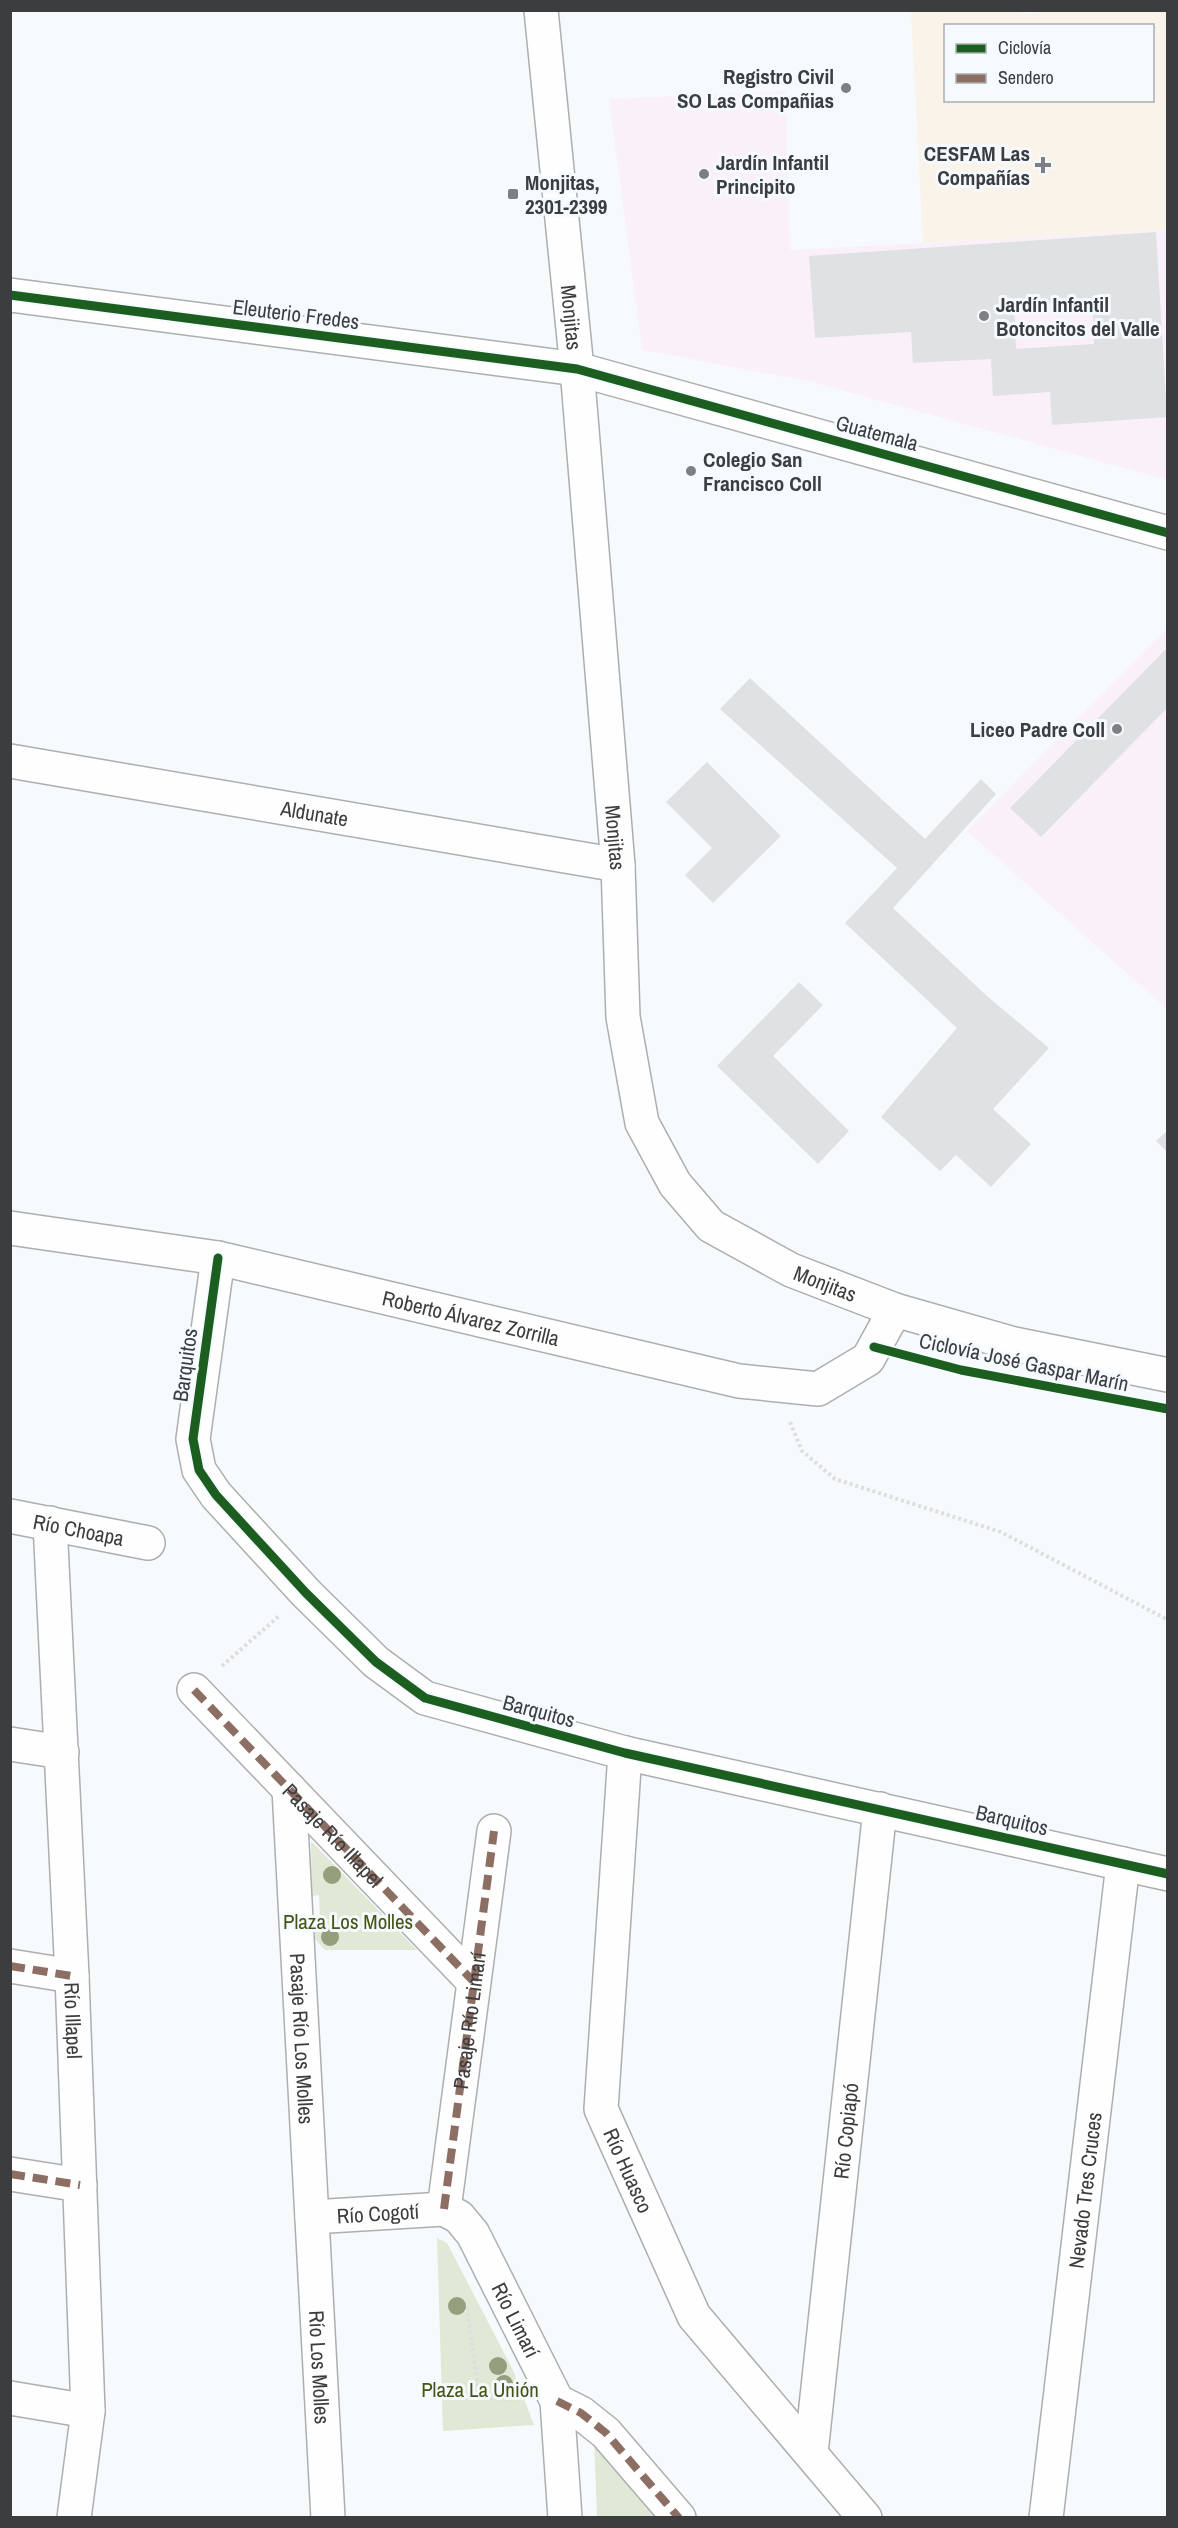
<svg xmlns="http://www.w3.org/2000/svg" width="1178" height="2528" font-family="'Archivo Narrow',sans-serif">
<style>
.education{fill:#faf0fa}
.medical{fill:#faf3ea;fill-rule:evenodd}
.green{fill:#e0e8d6}
.building{fill:#e0e1e3;fill-rule:evenodd}
.lines{fill:none;stroke-linecap:round;stroke-linejoin:round}
.minor-casing{stroke:#acaeb0;stroke-width:36}
.major-casing{stroke:#acaeb0;stroke-width:36}
.path{stroke:#dededf;stroke-width:4;stroke-dasharray:3 3;stroke-linecap:butt}
.minor{stroke:#fefeff;stroke-width:33}
.major{stroke:#fefeff;stroke-width:33}
.quiet{stroke:#8d6e63;stroke-width:8;stroke-dasharray:15 8;stroke-linecap:butt}
.cycleway-casing{stroke:#f5faff;stroke-width:13}
.cycleway{stroke:#1b5e20;stroke-width:9}
.tree{fill:#959f7d}
.poi-dot{fill:#7d7f82;stroke:#f5faff;stroke-width:2}
.labels{text-anchor:middle;dominant-baseline:central;stroke-width:6;stroke-linejoin:round;paint-order:stroke}
.poi-label{font-size:21px;font-weight:bold;fill:#3b3d3f;stroke:#f5faff;text-anchor:start}
.street-label{font-size:21px;fill:#3b3d3f;stroke:#f5faff}
.park-label{font-size:21px;fill:#445414;stroke:#f5faff}
</style>
<rect width="100%" height="100%" fill="#f7fafd"/>
<g class="education">
<path d="M786 91 790 250 1167 230V480L812 382 642 350 609 99Z"/>
<path d="M1167 628V1009L967 831Z"/>
</g>
<path class="medical" d="M1020 10 1021 14 1073 10 1167 11V230L923 243 911 11ZM946 26H1152V100H946Z"/>
<g class="green">
<path d="M311 1841 417 1950H325L315 1939 314 1920 320 1919 319 1895 312 1896Z"/>
<path d="M437 2238 447 2243 513 2370 534 2425 443 2431Z"/>
<path d="M594 2438 664 2517H597Z"/>
</g>
<g class="building">
<path d="M1156 232 1167 417 1052 425 1050 392 993 396 991 359 913 363 911 332 815 338 809 256ZM1093 302 1094 344 1016 349 1014 306Z"/>
<path d="M1168 647V707L1041 837 1010 808Z"/>
<path d="M750 678 925 839 981 779 996 794 893 908 987 996 1049 1048 993 1109 1031 1144 991 1187 956 1155 940 1171 881 1117 957 1028 845 923 897 868 720 709Z"/>
<path d="M707 762 781 836 713 903 685 875 712 848 666 802Z"/>
<path d="M799 982 823 1005 773 1056 849 1131 818 1164 717 1066Z"/>
<path d="M1168 1130V1153L1156 1141Z"/>
</g>
<g class="lines">
<g class="minor-casing">
<g id="minor">
<path d="M10 295 577 369 1168 533"/>
<path id="s1" d="M10 761 618 865"/>
<path d="M218 1258 193 1439 199 1470 216 1495 306 1593 376 1662 425 1698 625 1753 1168 1874"/>
<path id="s2" d="M10 1516 148 1543"/>
<path id="s3" d="M50 1523 72 1976 88 2411 74 2518"/>
<path id="s4" d="M194 1690 473 1981"/>
<path d="M10 1744 62 1752"/>
<path id="s5" d="M625 1753 601 2109 694 2316 865 2518"/>
<path id="s6" d="M289 1789 328 2518"/>
<path d="M10 1966 72 1976"/>
<path d="M10 2174 80 2185"/>
<path id="s7" d="M444 2209 494 1831"/>
<path id="s8" d="M444 2209 459 2217 473 2234 557 2401 565 2518"/>
<path id="s9" d="M312 2217 444 2209"/>
<path d="M10 2398 88 2411"/>
<path d="M557 2401 581 2413 606 2433 679 2518"/>
<path id="s10" d="M811 2453 880 1809"/>
<path id="s11" d="M1046 2518 1123 1864"/>
</g>
</g>
<g class="major-casing">
<g id="major">
<path id="s12" d="M541 10 577 369 618 865 623 1017 642 1123 675 1184 711 1226 791 1270 895 1310 1014 1344 1168 1375"/>
<path id="s13" d="M10 1228 218 1258 739 1381 818 1389 868 1359 895 1310"/>
</g>
</g>
<g class="path">
<path d="M790 1422 802 1451 835 1479 1001 1532 1168 1620"/>
<path d="M222 1666 279 1616"/>
<path d="M467 2307 479 2397 516 2400"/>
</g>
<use href="#minor" class="minor"/>
<use href="#major" class="major"/>
<g class="quiet">
<path d="M194 1690 473 1981"/>
<path d="M10 1966 72 1976"/>
<path d="M10 2174 80 2185"/>
<path d="M444 2209 494 1831"/>
<path d="M557 2401 581 2413 606 2433 679 2518"/>
</g>
<g class="cycleway-casing">
<g id="cycleway">
<path d="M10 295 577 369 1168 533"/>
<path d="M218 1258 193 1439 199 1470 216 1495 306 1593 376 1662 425 1698 625 1753 1168 1874"/>
<path d="M874 1347 961 1370 1168 1409"/>
</g>
</g>
<use href="#cycleway" class="cycleway"/>
</g>
<g class="tree">
<circle cx="332" cy="1875" r="9"/>
<circle cx="330" cy="1937" r="9"/>
<circle cx="457" cy="2306" r="9"/>
<circle cx="498" cy="2366" r="9"/>
<circle cx="504" cy="2384" r="9"/>
</g>
<g class="poi-dot">
<circle cx="846" cy="88" r="6"/>
<path d="M1040 156h6v6h6v6h-6v6h-6v-6h-6v-6h6z"/>
<circle cx="704" cy="174" r="6"/>
<rect x="507" y="188" width="12" height="12" rx="3"/>
<circle cx="984" cy="316" r="6"/>
<circle cx="691" cy="471" r="6"/>
<circle cx="1117" cy="729" r="6"/>
</g>
<g class="labels">
<g class="poi-label">
<text x="834" y="76" text-anchor="end">Registro Civil<tspan x="834" dy="24">SO Las Compañias</tspan></text>
<text x="1030" y="153" text-anchor="end">CESFAM Las<tspan x="1030" dy="24">Compañías</tspan></text>
<text x="716" y="162">Jardín Infantil<tspan x="716" dy="24">Principito</tspan></text>
<text x="525" y="182">Monjitas,<tspan x="525" dy="24">2301-2399</tspan></text>
<text x="996" y="304">Jardín Infantil<tspan x="996" dy="24">Botoncitos del Valle</tspan></text>
<text x="703" y="459">Colegio San<tspan x="703" dy="24">Francisco Coll</tspan></text>
<text x="1105" y="729" text-anchor="end">Liceo Padre Coll</text>
</g>
<g class="street-label">
<text transform="translate(296 314) rotate(7)">Eleuterio Fredes</text>
<text stroke="none"><textPath href="#s12" startOffset="309">Monjitas</textPath></text>
<text transform="translate(877 433) rotate(15)">Guatemala</text>
<text stroke="none"><textPath href="#s1" startOffset="309">Aldunate</textPath></text>
<text stroke="none"><textPath href="#s12" startOffset="831">Monjitas</textPath></text>
<text stroke="none"><textPath href="#s12" startOffset="1371">Monjitas</textPath></text>
<text stroke="none"><textPath href="#s13" startOffset="470">Roberto Álvarez Zorrilla</textPath></text>
<text transform="translate(1024 1362) rotate(12)">Ciclovía José Gaspar Marín</text>
<text transform="translate(185 1365) rotate(-82)">Barquitos</text>
<text stroke="none"><textPath href="#s2" startOffset="70">Río Choapa</textPath></text>
<text transform="translate(539 1711) rotate(15)">Barquitos</text>
<text transform="translate(1012 1820) rotate(13)">Barquitos</text>
<text stroke="none"><textPath href="#s4" startOffset="201">Pasaje Río Illapel</textPath></text>
<text stroke="none"><textPath href="#s3" startOffset="498">Río Illapel</textPath></text>
<text stroke="none"><textPath href="#s7" startOffset="190">Pasaje Río Limarí</textPath></text>
<text stroke="none"><textPath href="#s6" startOffset="250">Pasaje Río Los Molles</textPath></text>
<text stroke="none"><textPath href="#s10" startOffset="324">Río Copiapó</textPath></text>
<text stroke="none"><textPath href="#s5" startOffset="424">Río Huasco</textPath></text>
<text stroke="none"><textPath href="#s11" startOffset="330">Nevado Tres Cruces</textPath></text>
<text stroke="none"><textPath href="#s9" startOffset="66">Río Cogotí</textPath></text>
<text stroke="none"><textPath href="#s8" startOffset="135">Río Limarí</textPath></text>
<text stroke="none"><textPath href="#s6" startOffset="579">Río Los Molles</textPath></text>
</g>
<g class="park-label">
<text x="348" y="1921">Plaza Los Molles</text>
<text x="480" y="2389">Plaza La Unión</text>
</g>
</g>
<rect width="1178" height="2528" fill="none" stroke="#3b3d3f" stroke-width="24"/>
<rect x="944" y="24" width="210" height="78" fill="#f5faff" stroke="#abaeb2" stroke-width="1.5"/>
<rect x="956" y="44" width="30" height="9" fill="#1b5e20" stroke="#abaeb2" stroke-width="1.5"/>
<text x="998" y="54" font-size="18" fill="#3b3d3f">Ciclovía</text>
<rect x="956" y="74" width="30" height="9" fill="#8d6e63" stroke="#abaeb2" stroke-width="1.5"/>
<text x="998" y="84" font-size="18" fill="#3b3d3f">Sendero</text>
</svg>
